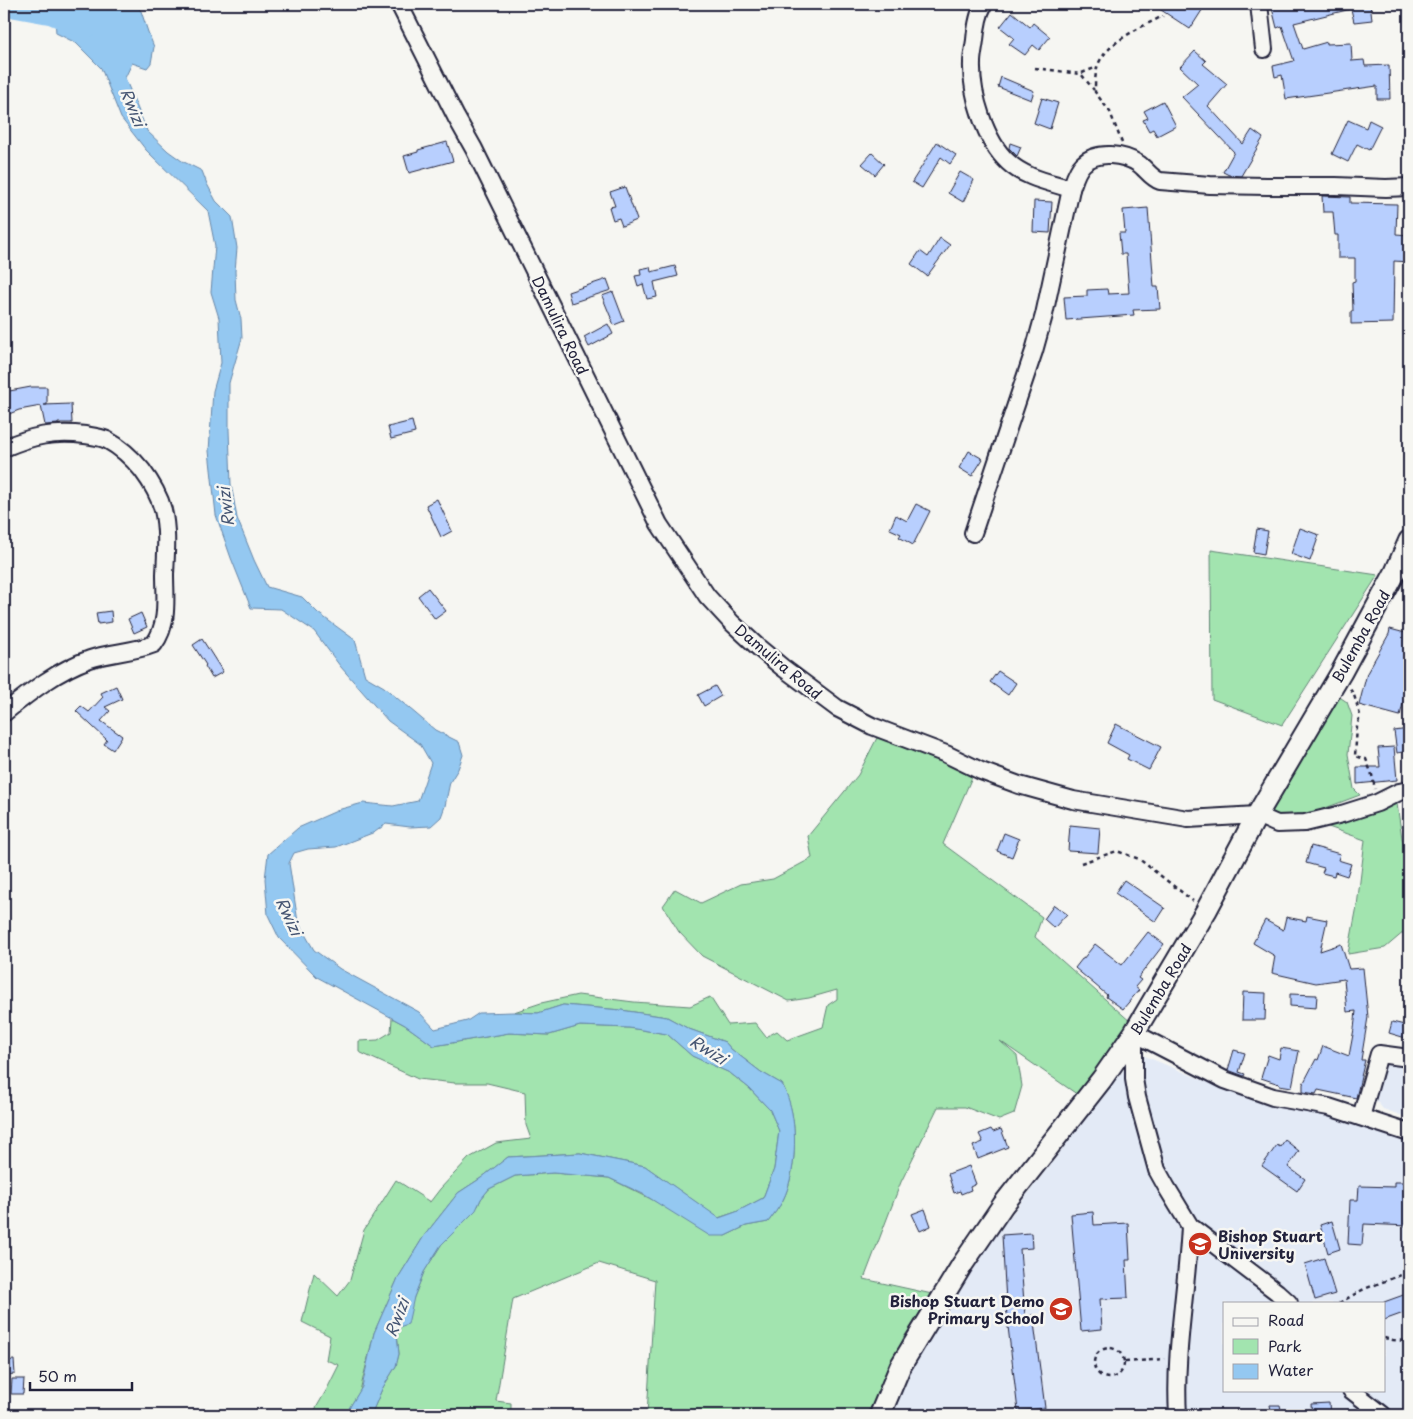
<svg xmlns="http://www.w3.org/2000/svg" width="1413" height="1419" font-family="'Playpen Sans',sans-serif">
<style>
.built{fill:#e3eaf6;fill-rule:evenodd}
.green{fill:#a2e4af;stroke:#628375}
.water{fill:#94c8f1;stroke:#6686a8}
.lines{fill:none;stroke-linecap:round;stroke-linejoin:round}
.river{stroke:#94c8f1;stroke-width:25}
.building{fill:#b8cffe;stroke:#22223b}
.minor-casing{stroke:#22223b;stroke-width:20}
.major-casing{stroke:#22223b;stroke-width:24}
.path{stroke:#22223b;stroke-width:2.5;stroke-dasharray:4 4;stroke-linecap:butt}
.minor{stroke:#f6f6f2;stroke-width:16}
.major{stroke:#f6f6f2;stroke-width:20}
.labels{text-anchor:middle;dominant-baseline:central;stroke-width:5;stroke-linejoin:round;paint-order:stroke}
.street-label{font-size:15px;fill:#22223b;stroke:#f6f6f2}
.poi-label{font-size:15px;font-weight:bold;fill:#22223b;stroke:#f6f6f2;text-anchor:start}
.water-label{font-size:16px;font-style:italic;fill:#445472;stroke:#f6f6f2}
</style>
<rect width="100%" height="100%" fill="#f6f6f2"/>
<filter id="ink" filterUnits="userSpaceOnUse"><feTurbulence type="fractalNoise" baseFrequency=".02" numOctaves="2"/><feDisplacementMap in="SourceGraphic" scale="10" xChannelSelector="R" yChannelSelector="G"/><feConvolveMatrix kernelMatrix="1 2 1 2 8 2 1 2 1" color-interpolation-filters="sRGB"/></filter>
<g filter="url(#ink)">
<g class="built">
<path d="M1389 1048 1409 1049V1118L1383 1109 1376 1100 1377 1082 1388 1062Z"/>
<path d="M1140 1054 1236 1094 1361 1123 1409 1139V1415H884L921 1345 1001 1228 1126 1067ZM1224 1303H1384V1390H1224Z"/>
</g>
<g class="green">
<path d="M1211 550 1378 575 1282 725 1212 699Z"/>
<path d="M1329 690 1347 702 1352 716 1348 754 1354 789 1360 795 1312 813 1281 816 1262 811Z"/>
<path d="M879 734 975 770 943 844 1042 917 1035 937 1132 1023 1081 1097 1000 1041 1017 1056 1022 1086 1014 1114 999 1120 965 1107H938L901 1182 864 1279 932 1294 904 1337 867 1415H647L655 1280 599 1263 513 1299 496 1401 511 1403V1415H371L382 1389 396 1366 399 1354 397 1334 414 1297 424 1272 441 1245 478 1206 481 1199 489 1189 515 1176 553 1173 609 1178 725 1236 746 1226 768 1222C773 1215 779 1208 783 1200 796 1174 798 1129 789 1102 787 1095 785 1090 782 1084L761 1072 731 1049 725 1042 689 1029 667 1017 621 1010 563 1005 538 1013 514 1012 541 1003 578 995 634 1002 690 1006 710 997 728 1025 755 1023 766 1037 777 1031 787 1040 823 1027 828 1005 837 999V990L809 998 789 1001 702 956 679 932 663 906 675 889 701 903 741 884 773 879 812 858 808 836 858 775Z"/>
<path d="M1396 797 1402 838 1409 862V923L1405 931 1385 948 1348 954 1357 906 1365 840 1320 824Z"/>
<path d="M392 1018 405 1025 434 1046 509 1033 549 1035 580 1026 629 1028 667 1034 692 1056 730 1073 749 1088 770 1110 779 1131 774 1169 763 1198 736 1212 718 1218 645 1166 580 1153 508 1157 481 1178 458 1193 424 1236 398 1278 374 1333 360 1391 345 1415H312L327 1389 339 1365 326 1360 330 1336 302 1322 314 1273 338 1296 350 1280 364 1230 396 1180 430 1202 440 1189 469 1158 496 1143 531 1139 526 1125 525 1092 487 1083H455L418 1079 359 1052V1041L378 1040 391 1032Z"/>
</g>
<path class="water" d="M54 4H134L141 11 148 32 154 47 151 63 147 68 132 63 125 78 147 131 168 151 182 161 202 171 207 184 216 201 232 217 237 248 235 271 236 300 241 319 242 338 229 383V430L231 484 237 518 254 560 267 587 302 597 318 613 355 640 365 676 384 687 435 730 459 742 463 755 458 769 450 782 445 806 441 817 431 826 410 827 386 824 375 832 336 847 308 849 294 853 289 863 298 922 314 950 340 969 419 1012 435 1029 467 1021 479 1013 514 1012 538 1013 563 1005 621 1010 667 1017 689 1029 725 1042 731 1049 761 1072 782 1084C785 1089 787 1095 789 1101 798 1129 796 1174 783 1200 779 1208 773 1215 768 1222L746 1226 725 1236H710L643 1194 609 1178 553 1173 515 1176 489 1189 481 1199 476 1210 441 1245 424 1272 414 1297 408 1324 399 1327 397 1334 399 1354 396 1366 382 1389 371 1415H345L362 1387 374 1333 398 1278 424 1236 458 1193 481 1178 508 1157 580 1153 645 1166 719 1218 736 1212 763 1198 774 1169 779 1131 770 1110 749 1088 730 1073 692 1056 667 1034 629 1028 580 1026 549 1035 509 1033 434 1046 405 1025 317 977 279 938 268 915 265 879 268 854 298 828 341 809 363 803 393 806 418 801 431 763 420 744 388 721 340 666 314 631 281 609 251 608 231 558 216 515 209 451 213 391 221 363 219 318 211 292 215 246 208 211 146 150 121 118 101 68 76 43 56 33Z"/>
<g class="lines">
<path class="river" d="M8 4 52 12 85 26"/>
</g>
<g class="building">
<path d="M1152 4H1206L1190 29Z"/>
<path d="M1271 4H1370L1372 20 1354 22 1351 9 1294 23 1303 49 1327 42V44L1351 43 1352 61 1364 60 1365 66 1389 65 1390 99H1377V86L1286 99 1282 75 1275 77 1273 66 1294 61 1282 26 1277 28Z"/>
<path d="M1012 12 1030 27 1033 23 1050 37 1039 50 1033 45 1025 55 1009 44 1014 38 1000 27Z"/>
<path d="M1195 51 1206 61 1203 64 1227 84 1208 106 1243 144 1252 130 1263 138 1241 176 1229 175 1223 172 1234 152 1182 97 1198 84 1180 67Z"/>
<path d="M1001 77 1034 91 1031 100 998 87Z"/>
<path d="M1042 98 1058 103 1050 129 1034 123Z"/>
<path d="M1163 101 1176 126 1157 136 1153 129 1149 131 1143 120 1148 118 1144 111Z"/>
<path d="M1348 120 1366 128 1369 120 1381 126 1369 150 1357 144 1348 162 1332 154Z"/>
<path d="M447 142 453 161 409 173 404 156 418 152V150Z"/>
<path d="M937 142 956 155 950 164 941 157 922 188 912 182Z"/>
<path d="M1010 143 1021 147 1017 156 1009 148Z"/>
<path d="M872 153 884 164 875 175 862 164Z"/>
<path d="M960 172 974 180 963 202 948 193Z"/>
<path d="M625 187 637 220 622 226 619 218 613 220 609 207 615 206 610 192Z"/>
<path d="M1322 196 1350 197V203L1397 204 1396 234 1409 235V262L1394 261 1393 323 1351 324V311H1353L1352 282 1355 281V258H1338V235H1335L1333 212H1323Z"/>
<path d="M1034 201 1052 202 1050 233 1033 232Z"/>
<path d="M1148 208 1154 287H1158L1160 309 1133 310 1134 315 1066 320 1064 297 1087 296V290L1107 289 1108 294 1129 293 1126 254H1121L1119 233H1125L1123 210Z"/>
<path d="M940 238 950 245 927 276 911 264 920 251 928 257Z"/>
<path d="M675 266 678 276 654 282 657 297 647 299 643 284 638 286 635 276 641 275 640 269 650 267 651 272Z"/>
<path d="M607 279 611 290 571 303 568 292Z"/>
<path d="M613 292 624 321 614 325 602 296Z"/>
<path d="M608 324 613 334 589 347 584 337Z"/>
<path d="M31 387H47V405H44L71 404 72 423H58V424L45 425 41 406 19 410 4 416V392Z"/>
<path d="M412 421 415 433 391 439 388 427Z"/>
<path d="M969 451 983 459 972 476 959 468Z"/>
<path d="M437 499 452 531 441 537 426 505Z"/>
<path d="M916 504 930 511 913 545 899 537 901 534 890 529 896 515 907 521Z"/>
<path d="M1300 528 1319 535 1310 561 1291 554Z"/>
<path d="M1257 529 1268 531 1264 554 1253 552Z"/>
<path d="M428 588 446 611 435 619 418 596Z"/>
<path d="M111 611 112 622 98 624 96 613Z"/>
<path d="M141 613 147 627 134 633 128 619Z"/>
<path d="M1390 629 1409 634V692L1406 691 1400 716 1359 705 1367 673 1389 634Z"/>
<path d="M202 639 223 672 212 678 205 666 206 665 193 645Z"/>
<path d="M998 671 1016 683 1008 695 990 682Z"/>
<path d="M116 686 122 699 105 707 110 711 101 721 122 736 113 750 104 744 107 740 76 711 81 706 89 712 103 697 101 693Z"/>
<path d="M715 686 721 696 704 706 698 695Z"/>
<path d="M1116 724 1161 747 1149 770 1127 759 1129 755 1107 743Z"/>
<path d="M1409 729V751L1397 753 1394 731Z"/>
<path d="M1394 747 1397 780 1357 784V767H1380L1378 748Z"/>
<path d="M1070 825 1100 828 1098 853 1068 851Z"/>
<path d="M1004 833 1019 839 1012 857 997 851Z"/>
<path d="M1311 846 1340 854 1338 860 1351 864 1347 876 1335 872 1334 876 1322 873 1324 868 1306 863Z"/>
<path d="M1124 880 1165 908 1156 922 1115 893Z"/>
<path d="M1054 905 1067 914 1054 928 1044 919Z"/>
<path d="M1307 916 1327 920 1320 951 1341 944 1349 969 1363 968 1368 1017 1361 1060H1365L1356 1098 1318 1090 1316 1094 1303 1092V1084L1316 1059 1318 1060 1323 1046 1349 1056 1354 1029 1356 1011 1347 1012 1344 979 1316 983 1272 973 1275 956 1253 943 1265 920 1283 930 1286 917 1306 921Z"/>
<path d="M1148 932 1164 944 1138 978 1141 980 1135 987 1139 990 1123 1009 1106 997 1107 995 1075 968 1082 959H1083L1095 944 1122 965Z"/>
<path d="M1243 992 1266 993 1265 1020H1242Z"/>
<path d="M1290 994 1317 995 1316 1008 1290 1006Z"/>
<path d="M1392 1022 1409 1026V1039L1389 1033Z"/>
<path d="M1281 1048 1299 1051 1292 1087 1279 1085V1084L1261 1078 1268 1055 1279 1059Z"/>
<path d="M1234 1050 1245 1053 1239 1072 1245 1074 1244 1076 1228 1070Z"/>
<path d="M991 1129 993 1132 1001 1129 1008 1147 978 1159 973 1146 983 1142 979 1134Z"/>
<path d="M1285 1140 1299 1151 1288 1167 1305 1179 1297 1191 1262 1166 1277 1145 1280 1147Z"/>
<path d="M969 1166 976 1184 970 1187 971 1190 961 1194 960 1191 954 1193 948 1174Z"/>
<path d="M1394 1182H1409V1226L1364 1224 1362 1245 1348 1244 1350 1200H1358L1359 1186 1394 1187Z"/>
<path d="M925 1209 931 1226 920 1231 912 1214Z"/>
<path d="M1093 1212 1094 1225 1128 1223 1130 1260H1126L1128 1298 1100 1299 1102 1329 1081 1331 1071 1214Z"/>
<path d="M1332 1221 1340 1249 1328 1253 1320 1225Z"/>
<path d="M1031 1233 1032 1248 1020 1249 1025 1316 1033 1315 1045 1408 1018 1411 1007 1318 1002 1235Z"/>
<path d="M1324 1258 1335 1294 1315 1300 1305 1264Z"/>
<path d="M1409 1293V1311L1384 1320V1302Z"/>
<path d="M14 1360 15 1374 4 1375V1361Z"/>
<path d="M12 1379H24L23 1394H11Z"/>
<path d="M1329 1403 1330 1415H1312L1311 1404Z"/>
<path d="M1270 1405H1280L1282 1414 1272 1415Z"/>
</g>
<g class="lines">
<g class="minor-casing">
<g id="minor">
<path d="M399 4 456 117 474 149 659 524 707 596 731 622 759 648 782 667 837 708 872 726 946 754 981 771 1019 785 1073 800 1188 819 1257 815 1277 824 1305 823 1342 814 1377 803 1399 792 1409 790"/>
<path d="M984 4C978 14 976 28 975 40 974 48 972 56 972 63 971 94 985 141 1008 162 1025 178 1049 182 1071 189"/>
<path d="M1259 4 1264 49"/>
<path d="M4 448C32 436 54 431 85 435 92 436 101 437 107 440 120 447 133 459 142 470 151 482 159 495 163 510 168 531 166 553 165 574 165 598 169 624 154 644 134 652 111 652 90 659 58 670 30 692 4 713"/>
<path d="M973 533 1034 351 1044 315 1071 189C1074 181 1076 171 1083 164 1097 150 1124 154 1139 164 1146 169 1151 178 1160 181L1210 185 1267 186H1336L1386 188 1409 187"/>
<path d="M1361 1117 1379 1054 1409 1058"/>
<path d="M1289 1303 1277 1292 1190 1226 1167 1188 1157 1170 1137 1097 1134 1079V1033L1225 1080 1273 1097 1329 1107 1409 1133"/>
<path d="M1351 1390 1383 1415"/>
<path d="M1178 1415C1174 1352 1187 1290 1190 1226"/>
</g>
</g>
<g class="major-casing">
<path id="major" d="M880 1415 900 1367 962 1265 1003 1205 1102 1079 1134 1033 1206 911 1257 815 1341 673 1395 573 1409 541"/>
</g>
<g class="path">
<path d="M1035 68 1081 74 1094 90"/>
<path d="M1082 73 1097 67"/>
<path d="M1122 143 1110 112 1095 92C1095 84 1095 75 1097 68 1104 43 1141 27 1163 16"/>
<path d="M1350 689 1354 695 1360 715 1357 727 1355 756 1366 759 1372 775 1375 789"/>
<path d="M1081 863 1117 851 1139 859 1193 901"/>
<path d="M1339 1303 1364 1289 1409 1272"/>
<path d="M1384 1338 1393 1340 1409 1341"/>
<circle cx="1109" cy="1363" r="15"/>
<path d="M1125 1362 1165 1359"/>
</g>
<use href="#minor" class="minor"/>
<use href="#major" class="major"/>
</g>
</g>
<defs>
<g id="university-disc" transform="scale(1.25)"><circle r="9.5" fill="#c8321e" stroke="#f6f6f2"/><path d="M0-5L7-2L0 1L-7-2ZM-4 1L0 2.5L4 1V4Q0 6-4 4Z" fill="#fff"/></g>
<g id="school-disc" transform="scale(1.25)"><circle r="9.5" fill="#c8321e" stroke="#f6f6f2"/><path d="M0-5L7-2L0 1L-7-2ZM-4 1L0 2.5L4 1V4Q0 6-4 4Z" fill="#fff"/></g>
</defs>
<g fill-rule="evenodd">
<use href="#university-disc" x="1200" y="1244"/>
<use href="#school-disc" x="1061" y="1309"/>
</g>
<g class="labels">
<g class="street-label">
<text transform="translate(561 325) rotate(64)">Damulira Road</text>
<text transform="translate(1360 636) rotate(-61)">Bulemba Road</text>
<text transform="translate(779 661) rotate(40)">Damulira Road</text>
<text transform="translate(1160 989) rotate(-59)">Bulemba Road</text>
</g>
<g class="poi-label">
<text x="1218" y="1235">Bishop Stuart<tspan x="1218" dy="17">University</tspan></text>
<text x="1044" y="1300" text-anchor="end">Bishop Stuart Demo<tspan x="1044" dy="17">Primary School</tspan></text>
</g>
<g class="water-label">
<text transform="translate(134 107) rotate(68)">Rwizi</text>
<text transform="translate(225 507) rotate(-97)">Rwizi</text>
<text transform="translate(290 916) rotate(65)">Rwizi</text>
<text transform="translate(709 1049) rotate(32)">Rwizi</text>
<text transform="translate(396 1317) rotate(-69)">Rwizi</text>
</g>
</g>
<rect width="1413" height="1419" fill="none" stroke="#f6f6f2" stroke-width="20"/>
<rect x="10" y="10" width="1393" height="1399" fill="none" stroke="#22223b" stroke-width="2" filter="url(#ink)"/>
<rect x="1223" y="1302" width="162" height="90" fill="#f6f6f2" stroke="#a1a1a9"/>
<rect x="1233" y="1318" width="25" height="8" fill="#f6f6f2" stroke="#a1a1a9"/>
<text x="1268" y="1326" font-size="15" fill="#22223b">Road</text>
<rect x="1233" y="1339" width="25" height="15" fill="#a2e4af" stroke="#a1a1a9"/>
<text x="1268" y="1352" font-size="15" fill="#22223b">Park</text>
<rect x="1233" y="1364" width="25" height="15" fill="#94c8f1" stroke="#a1a1a9"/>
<text x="1268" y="1376" font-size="15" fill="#22223b">Water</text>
<path d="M30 1382v8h102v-8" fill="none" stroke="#22223b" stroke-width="2.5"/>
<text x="38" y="1382" font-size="15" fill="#22223b" stroke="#f6f6f2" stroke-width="4" paint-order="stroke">50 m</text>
</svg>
